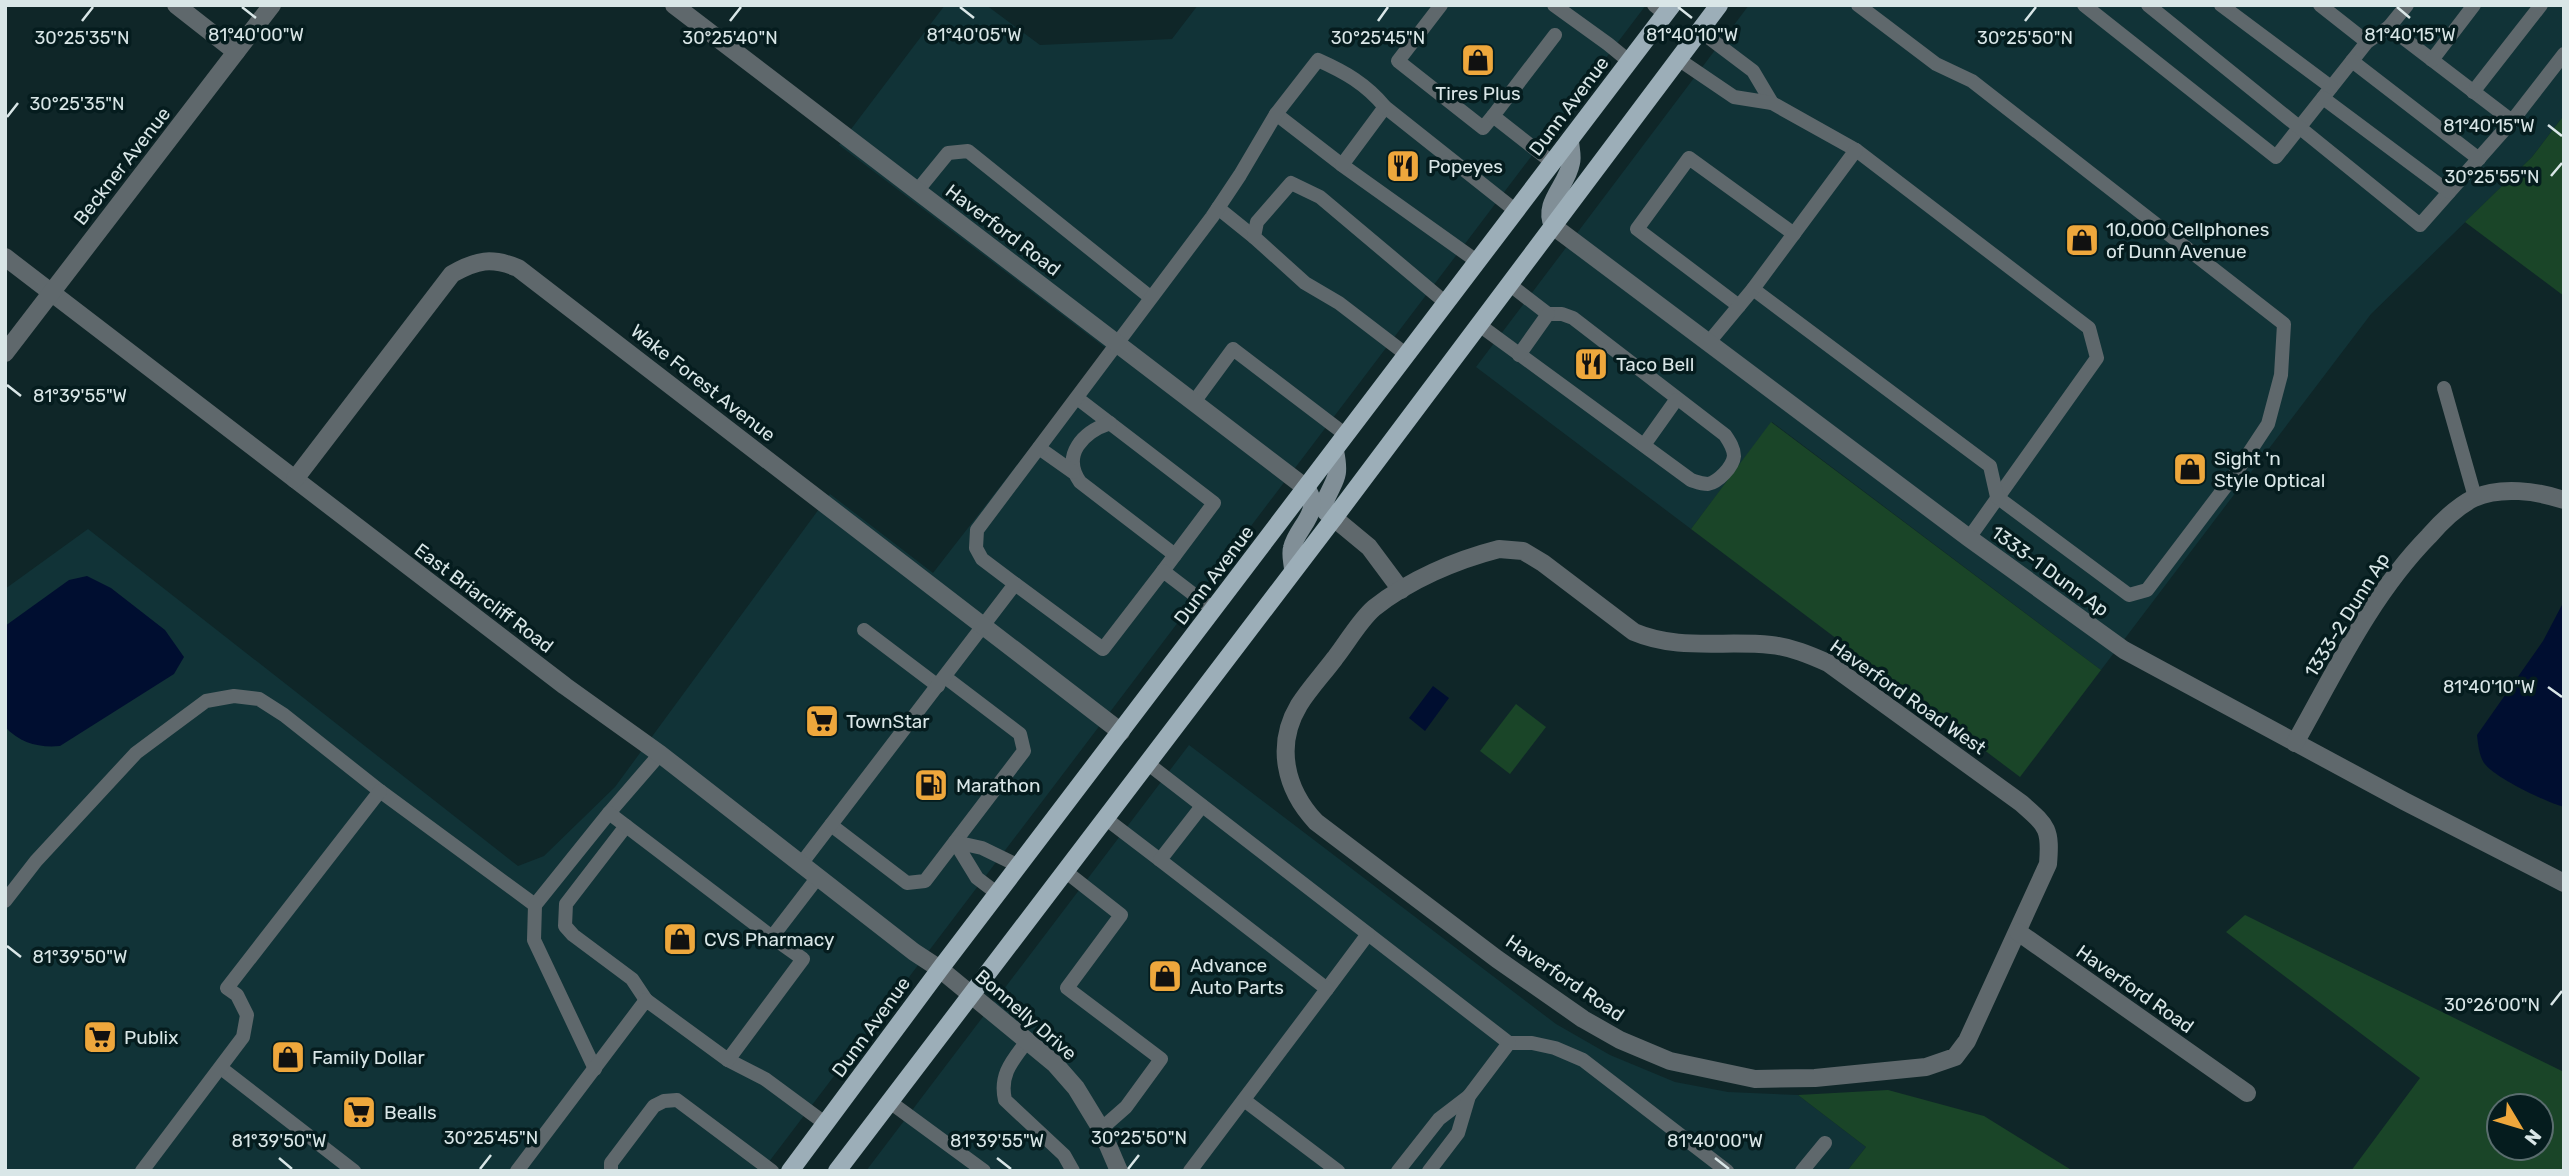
<svg xmlns="http://www.w3.org/2000/svg" width="2569" height="1176" font-family="Rubik,sans-serif">
<style>
.built{fill:#113337}
.green{fill:#1a4528;fill-rule:evenodd}
.water{fill:#000e30}
.lines{fill:none;stroke-linecap:round;stroke-linejoin:round}
.lane{stroke:#5f686c;stroke-width:14}
.street{stroke:#5f686c;stroke-width:18}
.secondary{stroke:#818f97;stroke-width:18}
.primary{stroke:#9caeb8;stroke-width:18}
.ticks{fill:none;stroke:#d9e6e7;stroke-width:2.5}
.labels{text-anchor:middle;dominant-baseline:central;stroke-width:7;stroke-linejoin:round;paint-order:stroke}
.poi-label{font-size:19px;fill:#d9e6e7;stroke:#051c1e;text-anchor:start}
.street-label{font-size:19px;fill:#d9e6e7;stroke:#051c1e}
.ticks-label{font-size:18px;text-anchor:middle;fill:#d9e6e7;stroke:#051c1e;stroke-width:7;stroke-linejoin:round;paint-order:stroke}
</style>
<rect width="100%" height="100%" fill="#0f2628"/>
<g class="built">
<path d="M945 5H986L1040 45 1172 39 1198 5H1646L762 1171H5V589L88 529 518 866 544 856 615 787 830 494 933 573 1107 349 839 145Z"/>
<path d="M1749 5H2564V115L2532 157 2371 314 2101 670 1772 422 1691 529 1476 367Z"/>
<path d="M1189 745 1556 1024 1610 1055 1675 1082 1728 1092 1798 1095 1866 1147 1847 1171H866Z"/>
</g>
<g class="green">
<path d="M2564 115V296L2465 222 2532 157Z"/>
<path d="M1771 422 2101 670 2020 777 1691 529Z"/>
<path d="M1516 704 1546 727 1510 774 1480 751Z"/>
<path d="M2245 915 2564 1072V1171H2351L2420 1078 2226 932ZM2541 1106V1148H2499V1106Z"/>
<path d="M1888 1090 1984 1116 2073 1171H1847L1866 1147 1798 1095Z"/>
</g>
<g class="water">
<path d="M87 576 111 588 165 630 184 657 174 674 60 746C39 748 20 743 5 727V626L69 580Z"/>
<path d="M2564 601V807C2546 802 2495 778 2484 763 2479 755 2478 744 2477 735L2543 641Z"/>
<path d="M1433 686 1449 698 1425 731 1409 718Z"/>
</g>
<g class="lines">
<g class="lane">
<path d="M1441 5 1398 61 1483 128 1493 116"/>
<path d="M1554 5 1608 44 1630 62"/>
<path d="M1654 5 1665 14"/>
<path d="M2084 5 2276 157 2367 42 2389 27 2407 5"/>
<path d="M2148 5 2420 225 2512 121"/>
<path d="M2221 5 2331 87"/>
<path d="M2320 5 2367 42"/>
<path d="M2389 27 2512 121 2564 54"/>
<path d="M1700 31 1753 71 1772 103"/>
<path d="M1678 59 1734 97 1772 103 1856 150 2089 328 2097 358 1969 538"/>
<path d="M2432 60 2474 5"/>
<path d="M2352 61 2479 159"/>
<path d="M2473 92 2541 5"/>
<path d="M2323 98 2449 192"/>
<path d="M1276 114 1342 165 1478 262"/>
<path d="M1553 163 1493 116 1555 35"/>
<path d="M1342 165 1385 107"/>
<path d="M917 191 948 153 968 151 1150 297"/>
<path d="M1218 208 1254 237"/>
<path d="M1753 289 1990 466 1997 497 2129 595 2147 590 2235 474 2268 424 2281 375 2284 324 1972 81 1936 64 1858 5"/>
<path d="M1739 306 1637 229 1689 158 1794 234"/>
<path d="M1478 324 1691 480C1697 482 1701 484 1708 484 1718 482 1733 467 1734 456 1734 448 1729 441 1725 435L1573 318 1562 314H1548L1509 284"/>
<path d="M1709 342 1753 289 1856 150"/>
<path d="M1407 355 1339 303 1305 283 1254 237 1257 222 1291 183 1320 197 1446 303"/>
<path d="M1519 355 1548 314"/>
<path d="M2444 388 2475 497"/>
<path d="M1077 398 1214 503 1163 571"/>
<path d="M1194 402 1233 349 1346 435"/>
<path d="M1110 423C1083 432 1061 455 1080 482L1175 555"/>
<path d="M1644 445 1676 400"/>
<path d="M1039 448 1073 472"/>
<path d="M1015 584 1103 649 1163 571 1214 610"/>
<path d="M864 630 938 686"/>
<path d="M1147 763 1509 1043H1532L1555 1048 1583 1060 1727 1171"/>
<path d="M609 813 660 754"/>
<path d="M1105 818 1160 860"/>
<path d="M831 825 907 883 925 881 1024 751 1020 734 945 677"/>
<path d="M626 826 566 904 565 926 573 935 632 979 646 1000"/>
<path d="M801 864 1015 584 982 559 976 548 977 530 1212 217 1240 175 1276 114 1318 60C1345 72 1366 84 1385 107L1516 211"/>
<path d="M1065 871 1121 915 1067 988 1161 1059 1126 1107 1101 1129"/>
<path d="M998 894 977 878 955 842 982 848 1019 866"/>
<path d="M5 901 36 861 136 753 206 701 234 696 259 699 284 715 380 791 535 905"/>
<path d="M1327 989 1368 934"/>
<path d="M1027 1041C1013 1060 999 1074 1005 1100L1064 1155 1073 1171"/>
<path d="M728 1060 765 1079 826 1124"/>
<path d="M221 1068 354 1171"/>
<path d="M595 1069 534 940 535 905 609 813 772 937"/>
<path d="M1244 1100 1338 1171"/>
<path d="M890 1102 984 1171"/>
<path d="M142 1171 243 1037 247 1015 237 995 227 988 380 791"/>
<path d="M517 1171 646 1000 728 1060 803 959 772 937 818 877"/>
<path d="M611 1171V1163L654 1106 664 1101 677 1100 772 1171"/>
<path d="M1190 1171 1327 989 1160 860 1202 806"/>
<path d="M1398 1171 1439 1119 1469 1096"/>
<path d="M1429 1171 1458 1133 1469 1096 1509 1043"/>
<path d="M1802 1171 1825 1143"/>
</g>
<g class="street">
<path d="M176 5 236 52"/>
<path d="M674 5 1306 488"/>
<path d="M1553 226 1969 538 2124 650 2404 801 2564 883"/>
<path d="M5 257 565 686 660 754 914 952 940 969 1055 1064 1076 1088 1101 1129 1119 1171"/>
<path d="M5 353 272 5"/>
<path d="M295 479 452 274C477 260 491 257 518 268L1121 732"/>
<path d="M1334 518 1369 547 1401 590"/>
<path d="M1499 549 1523 551 1543 563 1634 632C1679 651 1724 640 1771 645 1791 647 1810 655 1828 663L2021 803C2047 826 2051 828 2048 864L1967 1041 1955 1057 1926 1067 1815 1078 1755 1079 1670 1061 1620 1040 1583 1019 1497 959 1316 822C1285 789 1275 745 1299 705 1309 689 1323 674 1335 658 1347 643 1359 621 1374 608 1409 580 1456 560 1499 549Z"/>
<path d="M2295 743C2335 672 2371 595 2429 536 2442 521 2456 507 2474 498 2501 486 2537 491 2564 500"/>
<path d="M2018 932 2247 1093"/>
</g>
<g class="secondary">
<path d="M1553 226C1542 203 1567 186 1571 163 1573 156 1570 147 1570 140"/>
<path d="M1334 518 1326 512 1324 504C1334 478 1341 480 1335 451"/>
<path d="M1293 570C1293 564 1290 555 1292 548 1297 526 1324 512 1306 488"/>
</g>
<g class="primary">
<path d="M790 1171 940 969 1672 5"/>
<path d="M837 1171 1334 518 1719 5"/>
</g>
</g>
<path class="ticks" d="M242 7 256 18M960 7 974 18M1678 7 1692 18M2397 7 2410 18M82 21 93 7M730 21 741 7M1378 21 1388 7M2025 21 2036 7M7 117 18 103M2548 125 2562 136M2551 176 2562 163M7 385 21 396M2548 687 2562 697M7 946 21 957M2551 1005 2562 991M279 1158 292 1169M997 1158 1011 1169M1715 1158 1729 1169M480 1169 491 1155M1128 1169 1139 1155"/>
<defs>
<g id="shop-square" transform="scale(1.75)"><rect x="-9" y="-9" width="18" height="18" rx="4" fill="#eea73c" stroke="#051c1e"/><path d="M-5-2.5h2.3a2.7 3.5 0 0 1 5.4 0H5L5.5 6h-11ZM-1.5-2.5h3a1.5 2.3 0 0 0-3 0Z" fill="#111"/></g>
<g id="restaurant-square" transform="scale(1.75)"><rect x="-9" y="-9" width="18" height="18" rx="4" fill="#eea73c" stroke="#051c1e"/><path d="M-5-6h1v4h1v-4h1v4h1v-4h1v5L-1.5 .5V6h-2V.5L-5-1ZM5-6V6H3V1.5H1.5Q1.5-4 5-6Z" fill="#111"/></g>
<g id="supermarket-square" transform="scale(1.75)"><rect x="-9" y="-9" width="18" height="18" rx="4" fill="#eea73c" stroke="#051c1e"/><path d="M-6-5.5h2.5l.6 2H6L4.5 2H-2.5L-4.4-4H-6ZM-1.5 3.2a1.3 1.3 0 1 0 .1 0ZM3 3.2a1.3 1.3 0 1 0 .1 0Z" fill="#111"/></g>
<g id="fuel-square" transform="scale(1.75)"><rect x="-9" y="-9" width="18" height="18" rx="4" fill="#eea73c" stroke="#051c1e"/><path d="M-5.5-6h7V0h2V4h1.3V-2.5L3-4.5l.8-.8L6-3V5H2.5V1h-1V6h-7ZM-4.2-4.7v3.2H.2V-4.7Z" fill="#111"/></g>
</defs>
<g fill-rule="evenodd">
<use href="#shop-square" x="1478" y="60"/>
<use href="#restaurant-square" x="1403" y="166"/>
<use href="#shop-square" x="2082" y="240"/>
<use href="#restaurant-square" x="1591" y="364"/>
<use href="#shop-square" x="2190" y="469"/>
<use href="#supermarket-square" x="822" y="721"/>
<use href="#fuel-square" x="931" y="785"/>
<use href="#shop-square" x="680" y="939"/>
<use href="#shop-square" x="1165" y="976"/>
<use href="#supermarket-square" x="100" y="1037"/>
<use href="#shop-square" x="288" y="1057"/>
<use href="#supermarket-square" x="359" y="1112"/>
</g>
<g class="labels">
<g class="poi-label">
<text x="1478" y="93" text-anchor="middle">Tires Plus</text>
<text x="1428" y="166">Popeyes</text>
<text x="2106" y="229">10,000 Cellphones<tspan x="2106" dy="22">of Dunn Avenue</tspan></text>
<text x="1616" y="364">Taco Bell</text>
<text x="2214" y="458">Sight 'n<tspan x="2214" dy="22">Style Optical</tspan></text>
<text x="846" y="721">TownStar</text>
<text x="956" y="785">Marathon</text>
<text x="704" y="939">CVS Pharmacy</text>
<text x="1190" y="965">Advance<tspan x="1190" dy="22">Auto Parts</tspan></text>
<text x="124" y="1037">Publix</text>
<text x="312" y="1057">Family Dollar</text>
<text x="384" y="1112">Bealls</text>
</g>
<g class="street-label">
<text transform="translate(1569 106) rotate(-53)">Dunn Avenue</text>
<text transform="translate(122 166) rotate(-52)">Beckner Avenue</text>
<text transform="translate(1003 230) rotate(37)">Haverford Road</text>
<text transform="translate(703 383) rotate(38)">Wake Forest Avenue</text>
<text transform="translate(2050 571) rotate(36)">1333-1 Dunn Ap</text>
<text transform="translate(1214 575) rotate(-53)">Dunn Avenue</text>
<text transform="translate(484 598) rotate(37)">East Briarcliff Road</text>
<text transform="translate(2347 615) rotate(-58)">1333-2 Dunn Ap</text>
<text transform="translate(1908 697) rotate(35)">Haverford Road West</text>
<text transform="translate(1565 978) rotate(34)">Haverford Road</text>
<text transform="translate(2135 989) rotate(35)">Haverford Road</text>
<text transform="translate(1026 1015) rotate(41)">Bonnelly Drive</text>
<text transform="translate(871 1027) rotate(-54)">Dunn Avenue</text>
</g>
</g>
<g class="ticks-label">
<text x="256" y="41">81°40'00"W</text>
<text x="974" y="41">81°40'05"W</text>
<text x="1692" y="41">81°40'10"W</text>
<text x="2410" y="41">81°40'15"W</text>
<text x="1378" y="44">30°25'45"N</text>
<text x="82" y="44">30°25'35"N</text>
<text x="730" y="44">30°25'40"N</text>
<text x="2025" y="44">30°25'50"N</text>
<text x="77" y="110">30°25'35"N</text>
<text x="2489" y="132">81°40'15"W</text>
<text x="2492" y="183">30°25'55"N</text>
<text x="80" y="402">81°39'55"W</text>
<text x="2489" y="693">81°40'10"W</text>
<text x="80" y="963">81°39'50"W</text>
<text x="2492" y="1011">30°26'00"N</text>
<text x="491" y="1144">30°25'45"N</text>
<text x="1139" y="1144">30°25'50"N</text>
<text x="279" y="1147">81°39'50"W</text>
<text x="997" y="1147">81°39'55"W</text>
<text x="1715" y="1147">81°40'00"W</text>
</g>
<rect width="2569" height="1176" fill="none" stroke="#d9e6e7" stroke-width="14"/>
<g transform="translate(2520 1127) rotate(128)"><circle r="33" fill="#051c1e" stroke="#5a6d6e" stroke-width="2"/>
<path d="M0-5L12 26L0 18L-12 26Z" fill="#eea73c"/>
<text y="-10" font-size="19" font-weight="bold" text-anchor="middle" fill="#d9e6e7">N</text>
</g>
</svg>
